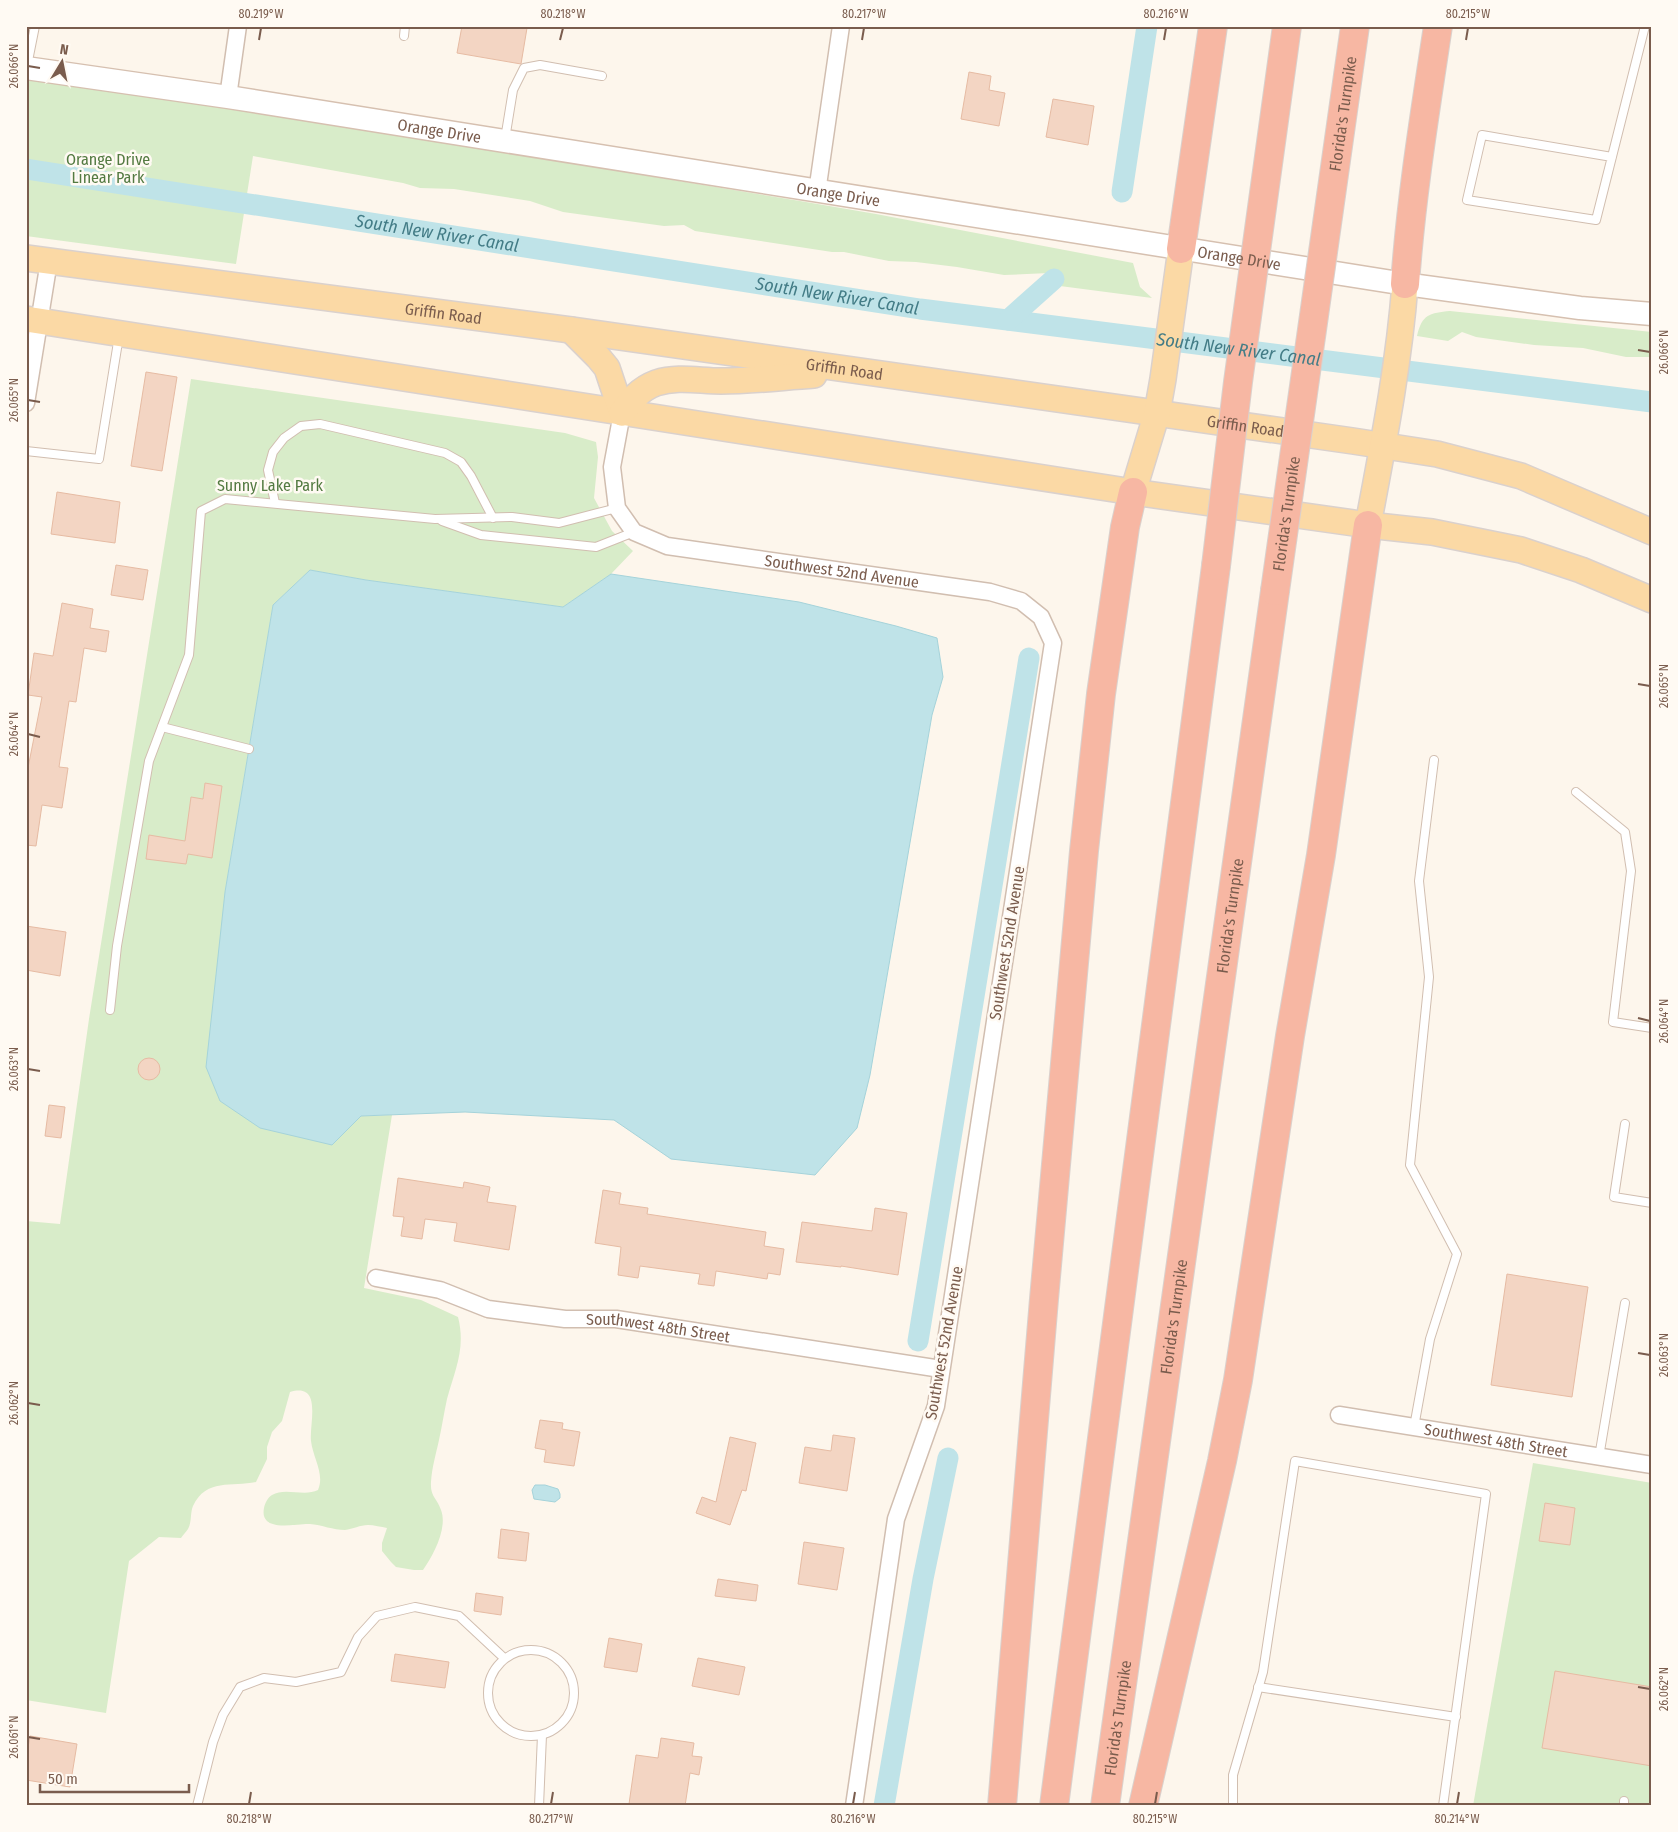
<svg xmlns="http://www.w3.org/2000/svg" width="1678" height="1832" font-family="'Fira Sans Condensed',sans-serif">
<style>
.green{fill:#d8ecc9}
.water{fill:#bfe3e8;stroke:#a5d3da}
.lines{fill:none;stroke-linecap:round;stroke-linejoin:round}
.canal{stroke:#bfe3e8;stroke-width:21}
.building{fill:#f3d5c3;stroke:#e6bba3}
.lane-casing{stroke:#d1beb0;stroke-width:10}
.street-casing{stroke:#d1beb0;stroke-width:19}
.secondary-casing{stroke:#d6c0b0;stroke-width:25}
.primary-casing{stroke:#dad1cd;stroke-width:28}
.highway-casing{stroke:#dad1cd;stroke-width:30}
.lane{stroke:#fff;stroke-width:8}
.street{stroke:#fff;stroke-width:16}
.secondary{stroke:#fff;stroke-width:22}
.primary{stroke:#fbd9a5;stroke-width:25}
.highway{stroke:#f7b7a3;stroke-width:28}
.highway-bridge-casing{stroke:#dad1cd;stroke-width:30;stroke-linecap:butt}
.highway-bridge{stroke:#f7b7a3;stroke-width:28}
.ticks{fill:none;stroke:#7a5c4d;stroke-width:2}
.labels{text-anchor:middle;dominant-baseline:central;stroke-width:5;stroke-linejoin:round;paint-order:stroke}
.street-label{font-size:16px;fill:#7a5c4d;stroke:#fffaf3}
.park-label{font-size:16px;fill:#537a41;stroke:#fffaf3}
.water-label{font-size:18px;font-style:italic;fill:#437c86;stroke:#fffaf3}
.neatline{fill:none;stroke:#7a5c4d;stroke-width:2}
.ticks-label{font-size:12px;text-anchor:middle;fill:#7a5c4d}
</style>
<rect width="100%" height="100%" fill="#fdf6ec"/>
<g class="green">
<path d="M26 78 126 92 401 135 800 201 876 214 1133 263 1140 287 1152 298 1060 286 1049 273 1004 275 957 267 916 262 889 261 844 252H832L695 231 684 225 664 226 563 212 530 201 454 189 420 188 403 183 253 156 236 264 26 236Z"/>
<path d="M1450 311 1652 332V357H1626L1583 348 1534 345 1476 337 1462 332 1448 341 1417 336C1422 314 1430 313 1450 311Z"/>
<path d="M191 379 565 433 596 442 598 457 594 498 612 531 633 551 611 574 563 607 366 580 310 570 273 605 225 892 332 1145 361 1116 392 1115 364 1288 421 1300 458 1317C466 1348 455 1370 447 1399 444 1413 442 1426 439 1440 436 1454 432 1467 431 1482 430 1497 437 1498 441 1510 448 1528 433 1556 423 1570H414L396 1567 391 1562 382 1551V1543L387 1528C381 1527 374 1525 368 1525 360 1525 353 1529 345 1530 333 1530 322 1525 310 1524 298 1523 259 1534 264 1508 265 1503 268 1497 272 1495 285 1487 304 1497 318 1490 325 1474 313 1458 311 1441 309 1424 323 1382 290 1392L282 1421 272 1432 267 1447V1459L256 1482C232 1487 206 1478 193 1506 190 1513 192 1522 188 1529 186 1532 183 1535 181 1538L159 1537 129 1561 106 1713 26 1700V1221L60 1224 89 1019Z"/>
<path d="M1533 1463 1652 1483V1806H1473Z"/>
</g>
<g class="water">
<path d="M310 570 366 580 563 607 611 574 799 602 896 626 937 638 943 677 932 715 870 1075 857 1128 815 1175 671 1159 614 1120 465 1112 361 1116 332 1145 260 1128 220 1101 206 1067 225 892 273 605Z"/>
<path d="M535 1485H545L558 1489 560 1494V1498L555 1502 534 1499 532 1490Z"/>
</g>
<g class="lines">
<g class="canal">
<path id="s1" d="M26 169 920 309 1652 402"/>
<path d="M1122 192 1147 26"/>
<path d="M1008 320 1054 279"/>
<path d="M918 1341 1029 658"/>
<path d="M884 1806 923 1579 948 1458"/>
</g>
</g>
<g class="building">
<path d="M462 26H516L527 28 521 64 457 53Z"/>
<path d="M969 72 991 76 989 90 1005 93 999 126 961 119Z"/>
<path d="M1053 99 1094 106 1088 145 1046 137Z"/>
<path d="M146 372 177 377 162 471 131 466Z"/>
<path d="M57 492 120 502 115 543 51 534Z"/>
<path d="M116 565 148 570 143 600 111 595Z"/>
<path d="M62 603 93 609 90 628 109 631 106 652 84 648 76 702 69 701 59 767 68 768 62 808 42 805 36 846 26 845V778L42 697 28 695 34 653 53 656Z"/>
<path d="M205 783 222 786 212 858 188 854 186 864 146 859 149 835 185 841 191 797 203 799Z"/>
<path d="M26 926 66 932 60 976 26 970Z"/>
<circle cx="149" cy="1069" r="11"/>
<path d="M49 1105 65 1107 61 1138 45 1136Z"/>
<path d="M398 1178 463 1188 464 1182 490 1187 487 1202 516 1206 509 1250 454 1241 457 1223 425 1219 422 1239 401 1236 404 1217 393 1216Z"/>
<path d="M603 1190 621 1193 619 1204 648 1208 647 1214 766 1232 764 1246 784 1249 780 1275 768 1273 767 1279 716 1271 714 1286 698 1284 700 1274 640 1266 638 1278 618 1275 621 1247 595 1243Z"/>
<path d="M875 1208 907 1213 898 1275 841 1266V1267L796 1262 802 1222 872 1231Z"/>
<path d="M1507 1274 1588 1287 1572 1397 1491 1385Z"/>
<path d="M540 1420 563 1423 562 1429 580 1432 574 1466 544 1462 546 1450 535 1448Z"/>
<path d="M833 1435 855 1438 847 1491 799 1483 805 1447 831 1451Z"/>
<path d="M730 1437 756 1443 746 1491 742 1490 730 1525 696 1513 702 1497 716 1502Z"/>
<path d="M1545 1503 1575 1508 1570 1545 1539 1541Z"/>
<path d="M501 1529 529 1533 526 1561 498 1558Z"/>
<path d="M804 1542 844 1548 837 1590 798 1584Z"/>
<path d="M718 1579 758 1585 756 1601 715 1596Z"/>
<path d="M476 1593 503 1597 501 1615 474 1611Z"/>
<path d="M609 1638 642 1644 637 1672 604 1667Z"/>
<path d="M395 1654 449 1662 445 1688 391 1681Z"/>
<path d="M698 1658 745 1667 739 1695 692 1686Z"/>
<path d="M1555 1671 1652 1687V1766L1542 1748Z"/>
<path d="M30 1736 77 1744 70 1787 26 1780V1759Z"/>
<path d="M661 1738 694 1743 692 1756 702 1757 699 1775 690 1773 685 1806H645L629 1804 636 1755 658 1758Z"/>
</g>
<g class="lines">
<g class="lane-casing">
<g id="lane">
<path d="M404 36 405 26"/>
<path d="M27 66 35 26"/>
<path d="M505 139 513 90 524 68 540 65 602 76"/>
<path d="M1612 157 1482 135 1467 200 1596 220 1645 26"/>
<path d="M26 451 99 459 119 336"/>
<path d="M275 503 268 470 273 452 284 438 301 426 320 424 445 453 461 462 471 476 493 518"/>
<path d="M442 521 481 535 596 547 634 532"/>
<path d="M162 727 249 749"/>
<path d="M1576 792 1625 832 1631 871 1613 1022 1652 1028"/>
<path d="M110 1010 117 946 149 761 189 655 201 511 225 499 435 519 512 517 559 523 617 508"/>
<path d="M1625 1124 1614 1197 1652 1203"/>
<path d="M1414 1427 1430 1339 1457 1254 1410 1165 1429 977 1419 881 1434 760"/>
<path d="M1599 1457 1625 1303"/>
<circle cx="531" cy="1693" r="43"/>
<path d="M1258 1687 1456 1717"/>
<path d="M197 1806 213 1742 223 1715 240 1687 264 1678 296 1682 341 1672 358 1637 377 1616 415 1607 459 1616 504 1658"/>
<path d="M539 1806 542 1735"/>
<path d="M1233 1806V1775L1263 1672 1295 1461 1486 1494 1443 1806"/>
<path d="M1624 1806V1801"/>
</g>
</g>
<g class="street-casing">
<g id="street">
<path d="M228 97 238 26"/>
<path d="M817 192 841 26"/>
<path d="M26 403 49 261"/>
<path id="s2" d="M622 413 612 467 617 508 634 532 667 546 990 592 1021 601 1041 617 1053 643 936 1406 896 1519 854 1806"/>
<path id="s3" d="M376 1278 440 1290 488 1309 565 1319H616L941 1369"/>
<path id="s4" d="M1339 1415 1652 1465"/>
</g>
</g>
<g class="secondary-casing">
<g id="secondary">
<path id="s5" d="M26 68 228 97 1405 284 1580 308 1652 314"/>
</g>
</g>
<g class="primary-casing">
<g id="primary">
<path id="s6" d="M26 258 571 330 1353 441 1437 454 1521 476 1652 532"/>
<path d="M26 319 1133 492 1368 525 1432 532 1521 550 1581 570 1652 600"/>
<path d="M571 330 598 357 607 368 622 413"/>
<path d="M622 413C631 400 640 389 656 383 678 376 699 381 721 381 752 381 783 377 814 375"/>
<path d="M1133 492 1157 413 1163 379 1181 249"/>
<path d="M1368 525C1383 445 1399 365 1405 284"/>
</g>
</g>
<g class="highway-casing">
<g id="highway">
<path d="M1181 249 1213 26"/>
<path d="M1405 284C1411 198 1425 112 1438 26"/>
<path d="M1002 1806 1044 1299 1084 851 1101 694 1125 527 1133 492"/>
<path d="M1054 1806 1216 566"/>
<path id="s7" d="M1105 1806 1275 591"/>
<path d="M1143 1806 1222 1461 1238 1380 1290 1036 1321 855 1368 525"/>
</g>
</g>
<use href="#lane" class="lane"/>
<use href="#street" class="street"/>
<use href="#secondary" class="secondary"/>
<use href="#primary" class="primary"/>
<use href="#highway" class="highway"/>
<g class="highway-bridge-casing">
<g id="highway-bridge">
<path d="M1216 566 1238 382 1287 26"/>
<path id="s8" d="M1275 591 1355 26"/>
</g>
</g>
<use href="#highway-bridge" class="highway-bridge"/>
</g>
<path class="ticks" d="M259 40 261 28M560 40 563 28M862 40 864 28M1164 40 1166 28M1466 40 1468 28M28 66 40 68M1638 350 1650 352M28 400 40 402M1638 684 1650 686M28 734 40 737M1638 1018 1650 1021M28 1069 40 1071M1638 1353 1650 1355M28 1403 40 1405M1638 1687 1650 1689M28 1737 40 1739M249 1804 251 1792M551 1804 553 1792M853 1804 855 1792M1155 1804 1157 1792M1457 1804 1459 1792"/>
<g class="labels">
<g class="street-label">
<text stroke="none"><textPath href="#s8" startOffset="482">Florida's Turnpike</textPath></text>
<text stroke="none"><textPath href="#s5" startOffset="418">Orange Drive</textPath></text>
<text stroke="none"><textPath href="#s5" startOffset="822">Orange Drive</textPath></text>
<text stroke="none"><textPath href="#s5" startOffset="1228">Orange Drive</textPath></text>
<text stroke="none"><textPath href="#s6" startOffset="421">Griffin Road</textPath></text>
<text stroke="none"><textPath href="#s6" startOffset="826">Griffin Road</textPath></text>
<text stroke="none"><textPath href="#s6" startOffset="1231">Griffin Road</textPath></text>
<text stroke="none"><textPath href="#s8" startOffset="78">Florida's Turnpike</textPath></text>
<text stroke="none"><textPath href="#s2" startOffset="338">Southwest 52nd Avenue</textPath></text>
<text stroke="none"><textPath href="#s7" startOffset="899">Florida's Turnpike</textPath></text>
<text transform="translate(1007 943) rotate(-81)">Southwest 52nd Avenue</text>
<text stroke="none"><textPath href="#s7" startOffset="494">Florida's Turnpike</textPath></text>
<text stroke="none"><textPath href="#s3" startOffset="288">Southwest 48th Street</textPath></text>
<text transform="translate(944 1343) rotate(-80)">Southwest 52nd Avenue</text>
<text stroke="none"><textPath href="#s4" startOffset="159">Southwest 48th Street</textPath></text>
<text stroke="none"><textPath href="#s7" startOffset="89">Florida's Turnpike</textPath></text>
</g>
<g class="park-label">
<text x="108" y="159">Orange Drive<tspan x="108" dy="18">Linear Park</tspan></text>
<text x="270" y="485">Sunny Lake Park</text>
</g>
<g class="water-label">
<text stroke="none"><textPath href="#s1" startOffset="416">South New River Canal</textPath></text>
<text stroke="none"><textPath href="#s1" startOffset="821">South New River Canal</textPath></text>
<text stroke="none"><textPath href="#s1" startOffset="1226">South New River Canal</textPath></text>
</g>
</g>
<rect width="1678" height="1832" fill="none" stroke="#fffaf3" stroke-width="55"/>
<g transform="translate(62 62) rotate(10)" stroke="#fffaf3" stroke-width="4" paint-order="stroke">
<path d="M0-4L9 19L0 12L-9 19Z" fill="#7a5c4d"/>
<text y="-8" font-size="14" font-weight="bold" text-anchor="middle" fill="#7a5c4d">N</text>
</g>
<path d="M40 1784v8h149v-8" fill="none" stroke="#7a5c4d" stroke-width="2.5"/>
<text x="48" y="1784" font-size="15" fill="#7a5c4d" stroke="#fffaf3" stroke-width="4" paint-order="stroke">50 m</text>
<rect x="28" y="28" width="1622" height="1776" class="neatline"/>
<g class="ticks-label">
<text x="261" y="18">80.219°W</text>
<text x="563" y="18">80.218°W</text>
<text x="864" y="18">80.217°W</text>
<text x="1166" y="18">80.216°W</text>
<text x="1468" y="18">80.215°W</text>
<text transform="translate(14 66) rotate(-90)" y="4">26.066°N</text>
<text transform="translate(1664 352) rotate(-90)" y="4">26.066°N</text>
<text transform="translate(14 400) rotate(-90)" y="4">26.065°N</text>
<text transform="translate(1664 686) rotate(-90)" y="4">26.065°N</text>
<text transform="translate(14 734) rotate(-90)" y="4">26.064°N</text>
<text transform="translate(1664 1021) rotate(-90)" y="4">26.064°N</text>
<text transform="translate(14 1069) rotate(-90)" y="4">26.063°N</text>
<text transform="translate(1664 1355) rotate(-90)" y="4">26.063°N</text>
<text transform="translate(14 1403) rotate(-90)" y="4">26.062°N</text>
<text transform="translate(1664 1689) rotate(-90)" y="4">26.062°N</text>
<text transform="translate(14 1737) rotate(-90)" y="4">26.061°N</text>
<text x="249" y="1823">80.218°W</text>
<text x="551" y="1823">80.217°W</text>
<text x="853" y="1823">80.216°W</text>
<text x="1155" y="1823">80.215°W</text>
<text x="1457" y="1823">80.214°W</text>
</g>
</svg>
